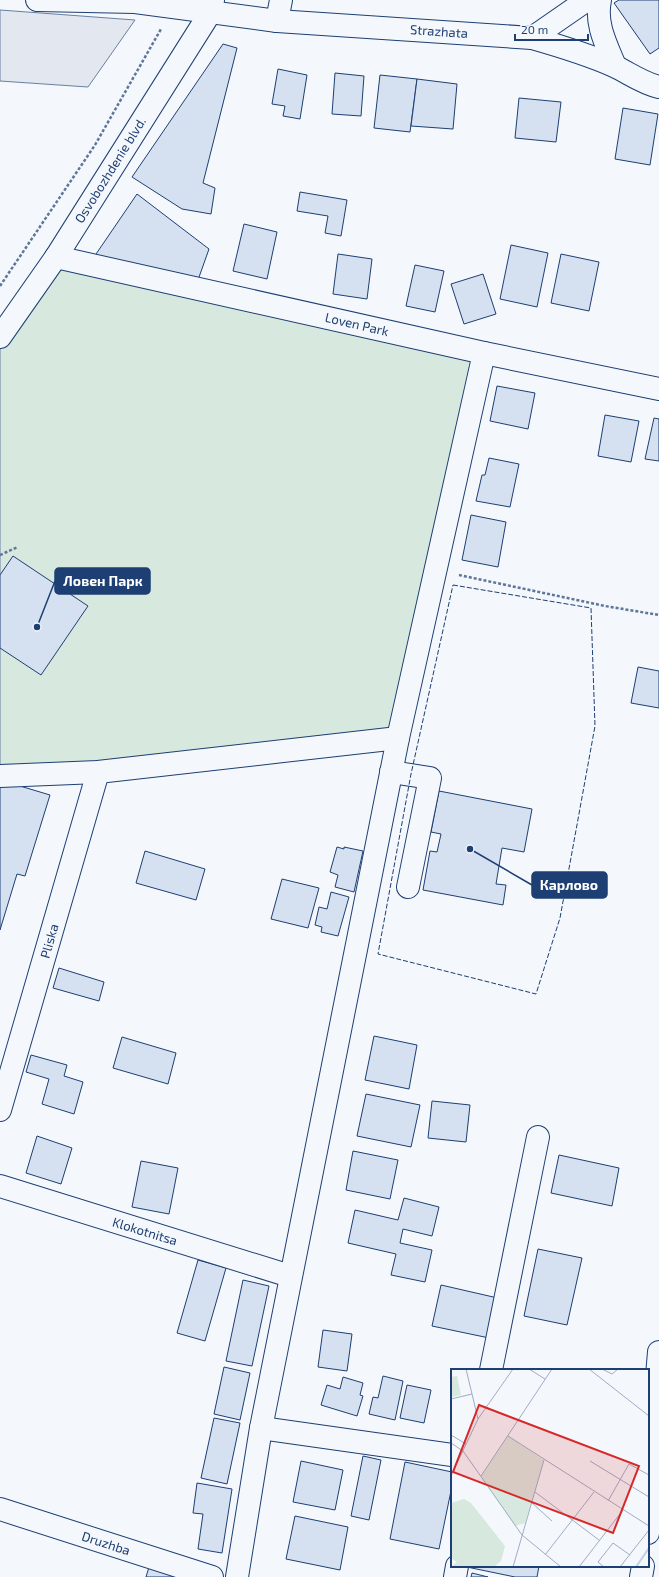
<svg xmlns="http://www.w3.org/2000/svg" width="659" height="1577" font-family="'Exo 2',sans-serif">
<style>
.green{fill:#d7e8df;stroke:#687fa3}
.parking{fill:#e3e8f0;stroke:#687fa3}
.building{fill:#d5e0f0;stroke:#1d3f73}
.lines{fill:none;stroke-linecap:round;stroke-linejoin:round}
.minor-casing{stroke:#1d3f73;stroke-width:24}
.major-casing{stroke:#1d3f73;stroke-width:24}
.path{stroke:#5e769c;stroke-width:2.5;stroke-dasharray:3 2;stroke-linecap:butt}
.minor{stroke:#f4f7fb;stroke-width:22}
.major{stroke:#f4f7fb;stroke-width:22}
.fence{stroke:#1d3f73;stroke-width:1;stroke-dasharray:5 2;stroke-linecap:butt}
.labels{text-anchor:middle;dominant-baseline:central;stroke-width:3;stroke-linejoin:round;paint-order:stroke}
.street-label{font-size:13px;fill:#1d3f73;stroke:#f4f7fb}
.inset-river{fill:none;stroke:#bed0e5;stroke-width:2}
.inset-road{fill:none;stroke:#9eadc5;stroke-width:1}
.view{fill:#d62828;fill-opacity:0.15;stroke:#d62828;stroke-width:2}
.inset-edge{fill:none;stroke:#1d3f73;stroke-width:2}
.leader{fill:none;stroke:#1d3f73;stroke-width:1.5}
.callout-dot{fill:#1d3f73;stroke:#f4f7fb;stroke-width:1.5}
.callout{fill:#1d3f73;stroke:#1d3f73;stroke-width:1.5}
.callout-label{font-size:14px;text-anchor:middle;font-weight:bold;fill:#fff}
</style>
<rect width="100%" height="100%" fill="#f4f7fb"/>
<path class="green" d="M56 257 484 353 398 738 0 777V337Z"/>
<path class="parking" d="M0 10 135 20 88 87 0 81Z"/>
<g class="building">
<path d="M619 0H659V48L650 54 614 3Z"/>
<path d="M223 44 237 48 203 183 215 188 211 214 182 209 132 177Z"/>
<path d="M278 69 307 75 300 119 283 116 285 106 272 104Z"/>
<path d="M335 73 364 76 361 116 332 114Z"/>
<path d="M380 75 417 79 410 132 374 128Z"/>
<path d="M417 79 457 84 453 129 411 126Z"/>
<path d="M519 98 561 102 556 142 515 138Z"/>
<path d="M623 108 658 114 650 165 615 159Z"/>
<path d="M300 192 347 200 341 236 325 233 328 216 297 211Z"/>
<path d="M137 194 209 249 198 280 94 257Z"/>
<path d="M244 224 277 232 267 279 233 271Z"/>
<path d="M511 245 548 253 537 307 500 299Z"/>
<path d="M338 254 372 259 367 299 333 294Z"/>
<path d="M561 254 599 262 589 311 551 303Z"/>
<path d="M415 265 444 271 435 312 406 306Z"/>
<path d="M483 274 496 314 464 324 451 284Z"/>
<path d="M497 386 535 393 528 429 490 421Z"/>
<path d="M605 415 639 421 631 462 598 456Z"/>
<path d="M654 418 659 419V461L645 459Z"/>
<path d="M489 458 519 464 510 507 476 501 482 475H485Z"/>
<path d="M471 515 506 522 498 567 462 560Z"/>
<path d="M13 556 88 606 41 675 0 648V575Z"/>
<path d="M638 667 659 671V708L631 703Z"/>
<path d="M0 780 50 795 25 876 17 874 0 930Z"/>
<path d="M439 791 532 809 524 852 502 848 496 884 506 885 503 905 423 890 430 851 437 852 441 834 431 832Z"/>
<path d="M337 847 344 849V847L363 851 354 892 335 887 338 875 330 872Z"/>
<path d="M145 851 205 869 196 900 136 883Z"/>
<path d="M282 879 319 888 308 928 271 919Z"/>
<path d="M331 892 349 897 338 936 321 932 322 927 315 925 319 907 327 909Z"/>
<path d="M59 968 104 982 99 1001 53 988Z"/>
<path d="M374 1036 417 1045 409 1089 365 1080Z"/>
<path d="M122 1037 176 1053 168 1084 113 1068Z"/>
<path d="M31 1055 67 1065 64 1076 83 1082 74 1114 42 1104 49 1079 26 1072Z"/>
<path d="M366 1094 420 1105 411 1147 357 1136Z"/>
<path d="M432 1101 470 1105 466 1142 428 1138Z"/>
<path d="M37 1136 72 1148 61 1184 26 1173Z"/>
<path d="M353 1151 398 1160 390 1199 346 1190Z"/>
<path d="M559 1155 619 1168 612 1206 551 1193Z"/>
<path d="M141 1161 178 1168 169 1214 132 1207Z"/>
<path d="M404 1198 439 1207 432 1236 403 1229 400 1243 432 1250 425 1282 391 1275 396 1254 348 1243 355 1210 398 1220Z"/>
<path d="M538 1249 582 1258 567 1325 524 1316Z"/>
<path d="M198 1260 226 1268 205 1341 177 1333Z"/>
<path d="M243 1280 269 1286 252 1366 226 1361Z"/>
<path d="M441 1285 502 1299 494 1339 432 1326Z"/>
<path d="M323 1330 352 1334 347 1371 318 1367Z"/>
<path d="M224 1367 250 1373 240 1420 214 1414Z"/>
<path d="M383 1376 403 1381 395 1420 369 1414 373 1397 378 1398Z"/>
<path d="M343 1377 363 1383 360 1395 363 1396 357 1416 321 1405 327 1385 340 1389Z"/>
<path d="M407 1385 431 1390 424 1423 400 1418Z"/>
<path d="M214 1418 240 1423 227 1484 201 1478Z"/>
<path d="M363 1456 381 1460 369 1520 351 1516Z"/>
<path d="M301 1461 343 1470 335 1510 293 1502Z"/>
<path d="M405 1462 452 1472V1486L439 1549 390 1539Z"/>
<path d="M197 1483 232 1489 222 1553 198 1549 203 1514 193 1513Z"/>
<path d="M295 1516 348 1527 340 1570 286 1559Z"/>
<path d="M462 1566H539L537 1577H515Z"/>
<path d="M149 1567 173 1574 172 1577H146Z"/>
<path d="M472 1573 488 1577H471Z"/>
</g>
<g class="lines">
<g class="minor-casing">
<g id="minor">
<path d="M37 0 135 2 277 21 532 38C560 46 587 54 614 66 629 73 642 83 659 87"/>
<path d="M600 0C595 24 606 44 615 66"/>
<path d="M277 21 281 0"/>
<path d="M532 38 587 0"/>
<path d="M56 257 484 353 659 389"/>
<path d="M391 772 430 778 408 887"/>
<path d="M0 776 98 772 398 738"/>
<path d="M0 1110 98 772"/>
<path d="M0 1186 290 1276"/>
<path d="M491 1370 538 1137"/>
<path d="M261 1428 452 1455"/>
<path d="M648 1483 659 1352"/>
<path d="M648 1487 651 1513 648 1533"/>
<path d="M0 1509 212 1577"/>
<path d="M237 1577 261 1428 398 738 484 353"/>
<path d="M455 1577 457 1566"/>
<path d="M641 1577 643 1566"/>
</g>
</g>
<g class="major-casing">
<path id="major" d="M0 337 56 257 210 13 213 0"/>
</g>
<g class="path">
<path d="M0 286 95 145 161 29"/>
<path d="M0 555 18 547"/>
<path d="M459 575 605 606 659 615"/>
</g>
<use href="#minor" class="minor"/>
<use href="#major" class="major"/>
<path class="fence" d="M453 585 591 608 595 726 560 918 536 994 378 954 411 774Z"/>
</g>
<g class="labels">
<g class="street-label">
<text transform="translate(439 31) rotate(4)">Strazhata</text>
<text transform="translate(110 170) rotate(-58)">Osvobozhdenie blvd.</text>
<text transform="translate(357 324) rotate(13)">Loven Park</text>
<text transform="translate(49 941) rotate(-74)">Pliska</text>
<text transform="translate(145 1231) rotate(17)">Klokotnitsa</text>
<text transform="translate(106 1543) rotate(18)">Druzhba</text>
</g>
</g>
<g transform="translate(451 1369)">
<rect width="198" height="198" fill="#f4f7fb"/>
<path d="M6 7 10 26 0 28V8ZM57 67 93 91 74 154 64 157 30 107ZM13 130 20 134 54 177 50 192 43 198H0L6 193 0 189V134Z" fill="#d7e8df"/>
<path class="inset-river" d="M185 198 198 179"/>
<path class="inset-road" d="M15 0 27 50M78 0 94 10M138 0 198 47M151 0 161 5 167 0M0 30 21 25M0 66 15 75M57 67 198 157M0 74 12 82 71 166 110 198M139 92 198 128M0 107 27 50 62 0M30 107 101 0M84 123 148 171M157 132 178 95 198 106M81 134 101 152M94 186 143 123M62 198 93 91M128 198 172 141M153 198 147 193 162 174 179 186M169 198 198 161"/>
<path class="view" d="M28 36 188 97 162 164 2 103Z"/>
<rect width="198" height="198" class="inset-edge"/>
</g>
<path class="leader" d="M37 627L55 581M470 849L532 885"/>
<g class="callout-dot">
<circle cx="37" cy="627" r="4"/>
<circle cx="470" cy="849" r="4"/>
</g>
<g class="callout">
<rect x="55" y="568" width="95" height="26" rx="4"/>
<rect x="532" y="872" width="75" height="26" rx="4"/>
</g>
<g class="callout-label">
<text x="103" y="586">Ловен Парк</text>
<text x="569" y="890">Карлово</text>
</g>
<path d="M515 34v6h73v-6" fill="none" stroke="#1d3f73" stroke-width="2"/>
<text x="521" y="34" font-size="12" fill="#1d3f73" stroke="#f4f7fb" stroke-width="3" paint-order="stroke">20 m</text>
</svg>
